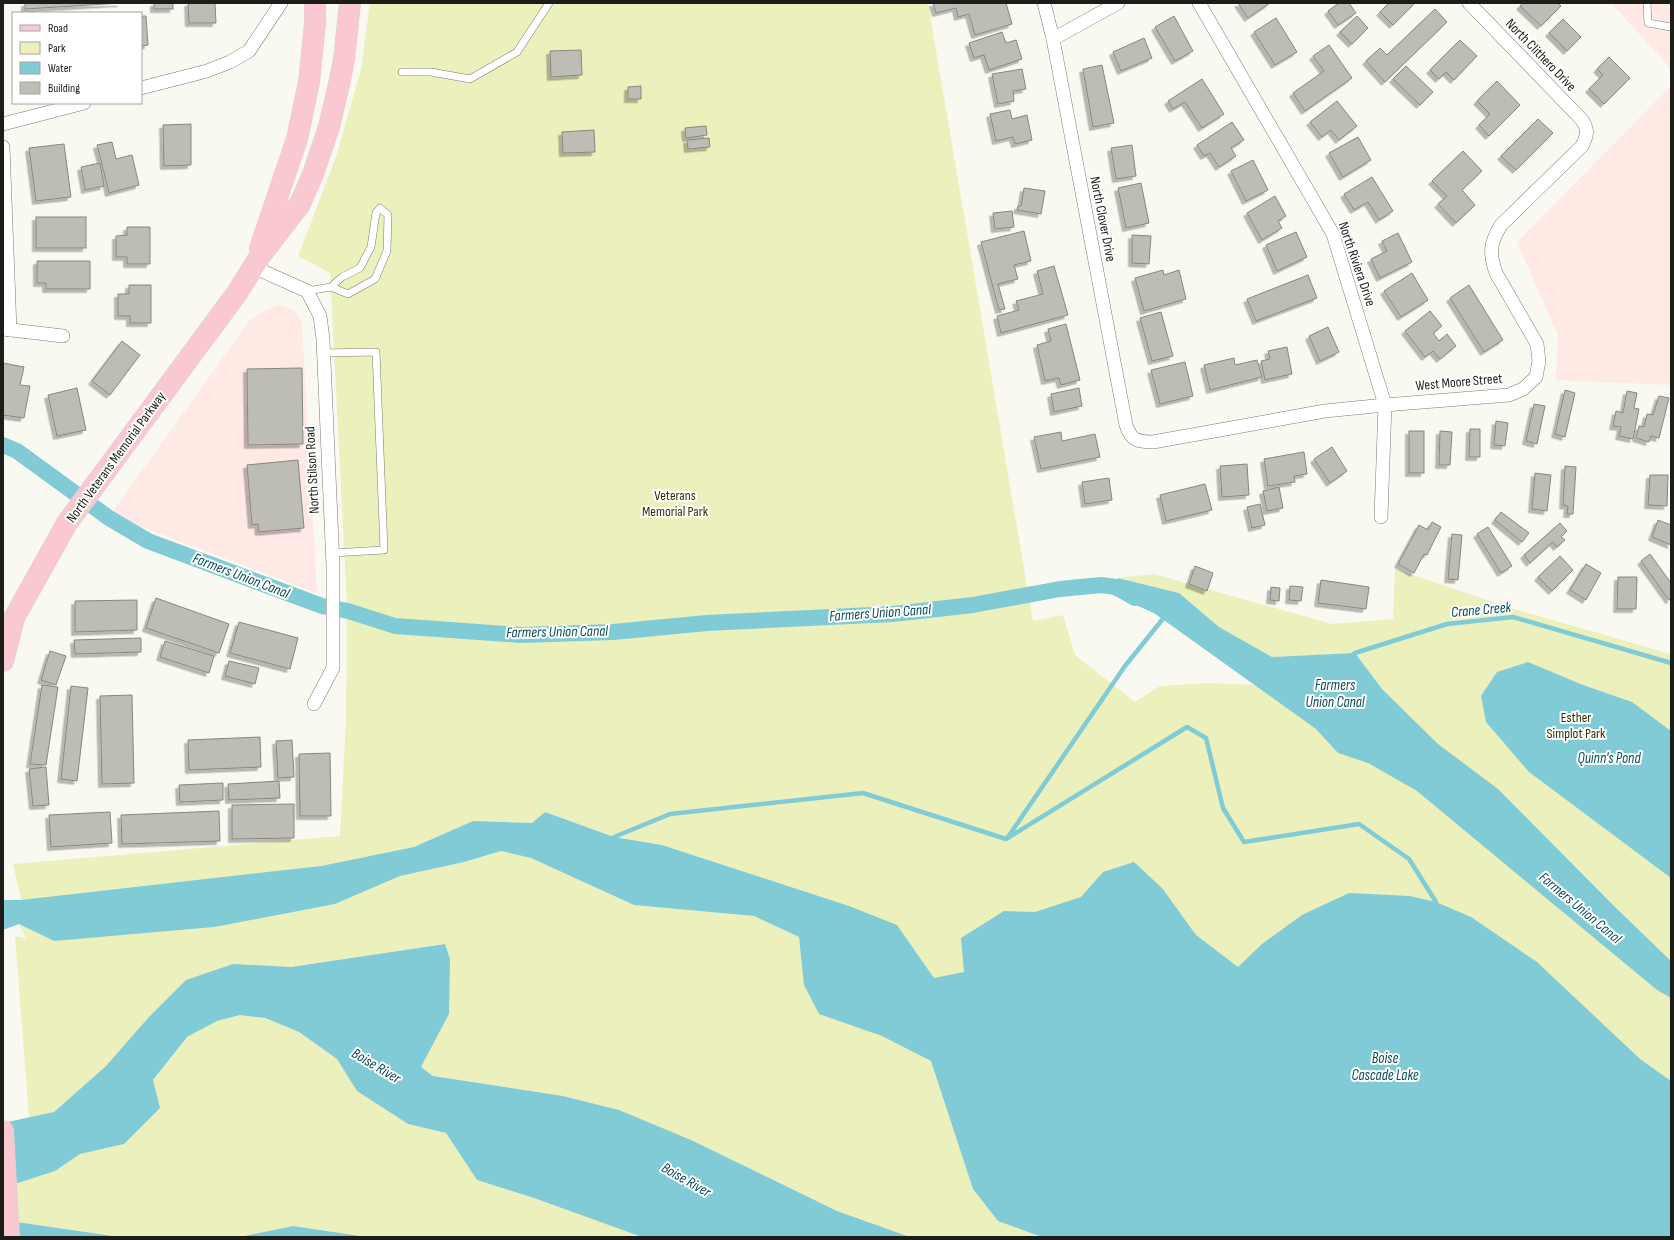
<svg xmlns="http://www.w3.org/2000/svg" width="1674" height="1240" font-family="'Sofia Sans Condensed',sans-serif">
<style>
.commercial{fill:#fee9e4}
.green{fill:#ebf0bd}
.water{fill:#81cbd6}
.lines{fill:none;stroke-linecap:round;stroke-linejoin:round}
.stream{stroke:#81cbd6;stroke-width:4.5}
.canal{stroke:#81cbd6;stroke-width:16}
.building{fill:#bdbcb5;stroke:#878680;filter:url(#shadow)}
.lane-casing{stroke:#7c7b75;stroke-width:8}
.street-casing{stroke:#7c7b75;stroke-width:14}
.primary-casing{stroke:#d6d6d6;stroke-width:22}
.lane{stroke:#fff;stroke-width:7}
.street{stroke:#fff;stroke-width:13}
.primary{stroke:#fac8d0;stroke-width:21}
.labels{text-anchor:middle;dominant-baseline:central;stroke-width:4;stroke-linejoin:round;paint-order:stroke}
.street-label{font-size:14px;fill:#1c1c19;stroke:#fff}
.park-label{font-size:14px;fill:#313306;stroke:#fff}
.water-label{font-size:15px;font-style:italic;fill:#084c55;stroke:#fff}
</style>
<defs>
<filter id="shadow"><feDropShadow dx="-3.5" dy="3.5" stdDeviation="0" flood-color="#0004"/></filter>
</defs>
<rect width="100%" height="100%" fill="#faf9f1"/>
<g class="commercial">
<path d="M1611 3H1671V69L1665 62Z"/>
<path d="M1671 86V385L1556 380 1558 335 1517 242Z"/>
<path d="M280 305 294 310 302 322 317 593 110 515 250 320 265 310Z"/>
</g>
<g class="green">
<path d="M370 3H928L1033 621 1063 615 1075 655 1135 702 1160 686 1210 683 1256 685 1290 710 1317 655 1272 657 1219 627 1179 593 1118 578 1154 574 1332 624 1393 619 1395 569 1511 608 1671 654V1237H910L837 1211 619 1110 563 1096 434 1076 421 1067 449 1014 444 944 291 967 233 965 106 1066 54 1112 29 1118 15 936 26 938 19 924 54 941 335 904 400 876 464 862 501 851 531 858 634 905 754 916 799 937 803 973 849 906 662 845 614 837 545 812 532 823 473 821 414 847 321 866 27 913 21 900 13 864 340 836 346 720 347 605 330 273 298 256 336 157 361 69Z"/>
<path d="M240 1015 264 1018 299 1032 337 1059 358 1091 408 1124 446 1133 477 1180 534 1198 643 1237H367L293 1226 239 1237H121L3 1220V1188L55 1171 80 1154 124 1144 153 1080 187 1037 217 1021Z"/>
</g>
<g class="water">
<path d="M1118 578 1179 593 1219 627 1272 657 1355 653 1382 689 1438 744 1498 789 1617 909 1671 961V998L1657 990 1417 791 1368 763 1338 753 1316 729 1154 613 1113 595Z"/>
<path d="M1528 662 1583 685 1632 702 1671 731V878L1529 772 1486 722 1481 696 1497 672Z"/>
<path d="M545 812 614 837 662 845 849 906 897 925 934 978 964 972 961 938 1004 911 1035 912 1081 897 1103 872 1134 862 1162 888 1196 935 1238 967 1262 944 1302 915 1349 893 1410 896 1436 902 1471 917 1537 962 1640 1059 1671 1081V1237H1042L998 1221 973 1189 931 1061 882 1036 819 1014 804 985 799 937 754 916 634 905 531 858 501 851 464 862 400 876 335 904 214 927 54 941 19 924 3 930V900H21L321 866 414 847 473 821 532 823Z"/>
<path d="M445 944 450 959 449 1014 421 1067 433 1076 563 1096 619 1110 691 1140 837 1211 910 1237H642L534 1198 477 1180 446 1133 408 1124 357 1091 337 1059 299 1032 265 1018 240 1015 217 1021 187 1037 153 1080 160 1108 124 1144 80 1154 55 1171 3 1188V1123L54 1112 106 1066 149 1017 186 980 233 964 291 967Z"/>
<path d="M3 1220 120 1237H3Z"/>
<path d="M293 1226 367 1237H239Z"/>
</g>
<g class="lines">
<g class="stream">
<path d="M1351 656 1355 653 1447 624 1513 617 1671 663"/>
<path d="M614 837 670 814 863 793 1006 839 1187 727 1206 738 1223 808 1244 842 1359 824 1409 859 1436 902"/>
<path d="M1008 837 1125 666 1166 615"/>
</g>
<path class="canal" d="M3 445 17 451 109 518 148 541 322 606 348 611 395 626 521 635 613 632 707 623 893 614 973 605 1060 589 1101 585 1116 587 1135 598"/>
</g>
<g class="building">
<path d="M25 3H121L25 9Z"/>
<rect x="154" y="3" width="19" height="6"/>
<path d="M188 3H215L216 23H189Z"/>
<path d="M933 3H1006L1012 24 975 35 969 14 958 17 956 8 936 13Z"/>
<path d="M1238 3H1270L1248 18Z"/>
<path d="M1339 3H1349L1356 13 1338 25 1328 11Z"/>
<path d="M1389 3H1415L1393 25 1380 12Z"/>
<path d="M1523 3H1557L1561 6 1541 26 1520 6Z"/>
<path d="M1435 9 1447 22 1385 82 1366 61 1380 48 1387 55Z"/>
<path d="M141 16H146L148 45 141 46Z"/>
<path d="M1174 16 1193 51 1175 61 1155 27Z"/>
<path d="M1357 16 1368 28 1352 44 1340 32Z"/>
<path d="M1276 18 1297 52 1275 65 1254 32Z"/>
<path d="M1563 19 1581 37 1567 51 1549 33Z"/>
<path d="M1002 32 1006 43 1016 40 1022 59 989 70 984 55 974 58 969 43Z"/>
<path d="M1144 38 1152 58 1121 71 1113 52Z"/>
<path d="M1460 40 1477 56 1454 80 1446 72 1439 79 1430 70Z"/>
<path d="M1329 45 1352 78 1305 111 1293 93 1324 71 1313 56Z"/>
<path d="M581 50 582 75 551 77 550 51Z"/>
<path d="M1609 57 1630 78 1604 104 1589 89 1603 75 1597 69Z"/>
<path d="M1102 65 1114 123 1093 127 1083 69Z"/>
<path d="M1406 66 1433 92 1420 105 1393 79Z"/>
<path d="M1022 69 1026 89 1013 91 1014 101 998 104 992 74Z"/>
<path d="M1202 79 1224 114 1202 128 1185 102 1173 109 1168 101Z"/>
<path d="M1497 81 1520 105 1489 136 1479 125 1490 114 1477 101Z"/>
<path d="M641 86V99H628V87Z"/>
<path d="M1337 101 1357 126 1339 140 1331 130 1322 137 1310 122Z"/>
<path d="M1010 110 1012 119 1027 115 1032 140 1015 144 1013 137 996 141 990 114Z"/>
<path d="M1538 119 1553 133 1516 170 1501 156Z"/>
<path d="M1232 122 1244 140 1231 148 1236 156 1219 167 1210 153 1204 156 1197 145Z"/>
<path d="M191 124V165L164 166 163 125Z"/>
<path d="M706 126 707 135 686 138 685 128Z"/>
<path d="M594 130 595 152 563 153 562 132Z"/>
<path d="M1358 137 1371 160 1343 177 1329 153Z"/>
<path d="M709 138 710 147 688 149 687 140Z"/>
<path d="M112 142 116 159 132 155 139 185 109 193 97 145Z"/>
<path d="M64 144 71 197 36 201 29 148Z"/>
<path d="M1132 145 1136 176 1116 179 1111 148Z"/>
<path d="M1463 151 1482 171 1462 190 1475 205 1456 223 1438 204 1447 196 1432 181Z"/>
<path d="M1253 160 1268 190 1246 201 1231 171Z"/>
<path d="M100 163 104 186 85 190 81 167Z"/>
<path d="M1372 177 1393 211 1379 220 1368 202 1354 210 1344 194Z"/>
<path d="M1141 183 1149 223 1126 228 1118 188Z"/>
<path d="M1024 188 1045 191 1041 214 1017 210 1018 206H1021Z"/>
<path d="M1275 196 1286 216 1278 221 1282 228 1262 240 1247 213Z"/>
<path d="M1012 211 1014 227 995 229 993 213Z"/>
<rect x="36" y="217" width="50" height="31"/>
<path d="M127 227H150V264H127V257H116V236L127 235Z"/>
<path d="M1024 231 1031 261 1014 265 1018 279 998 284 1005 309 999 310 981 242Z"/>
<path d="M1296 232 1307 257 1277 271 1266 245Z"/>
<path d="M1398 233 1412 262 1380 278 1371 259 1387 251 1382 241Z"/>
<path d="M1132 235 1151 236 1149 264 1132 263Z"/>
<path d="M37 261H90V289H46V283H37Z"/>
<path d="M1054 266 1068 315 1001 333 997 316 1019 310 1016 301 1043 294 1037 271Z"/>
<path d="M1163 270 1164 275 1179 270 1186 299 1144 311 1135 278Z"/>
<path d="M1412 273 1428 300 1401 317 1384 291Z"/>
<path d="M1308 275 1317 298 1256 321 1247 299Z"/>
<path d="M129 285H151V323H130V316H118V294H129Z"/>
<path d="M1469 285 1503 340 1484 352 1450 298Z"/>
<path d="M1430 311 1442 326 1433 333 1439 341 1447 334 1456 346 1440 359 1433 351 1425 357 1405 331Z"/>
<path d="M1161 312 1173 356 1152 361 1140 318Z"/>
<path d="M1066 324 1080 380 1061 385 1059 378 1045 381 1037 345 1051 341 1048 329Z"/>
<path d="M1328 327 1339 352 1320 361 1309 336Z"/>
<path d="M122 341 140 355 110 395 92 381Z"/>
<path d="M1287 347 1292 374 1265 380 1261 361 1270 359 1268 351Z"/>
<path d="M1234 358 1235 365 1257 360 1262 377 1210 390 1204 365Z"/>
<path d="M1185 362 1193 396 1160 404 1151 370Z"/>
<path d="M3 363 24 367 20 385 30 386 24 418 3 415Z"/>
<path d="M302 368 303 444 248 445 247 369Z"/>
<path d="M77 388 86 430 57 436 48 395Z"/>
<path d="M1079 388 1082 406 1054 412 1051 394Z"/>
<path d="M1565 390 1575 393 1565 437 1555 434Z"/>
<path d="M1627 391 1637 393 1634 408 1639 409 1633 439 1619 436 1621 427 1613 426 1616 411 1623 413Z"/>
<path d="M1659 396 1669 398 1659 438 1651 436 1649 442 1636 438 1639 426 1644 427 1647 414 1653 415Z"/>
<path d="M1534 404 1545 406 1537 444 1526 441Z"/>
<path d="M1496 421 1508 423 1505 446 1494 445Z"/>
<path d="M1470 429H1480V457H1469Z"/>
<rect x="1409" y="431" width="15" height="42"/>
<path d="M1440 431 1452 432 1450 465H1439Z"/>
<path d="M1061 432 1062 441 1095 434 1100 457 1041 469 1034 437Z"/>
<path d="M1332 447 1347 471 1330 483 1314 459Z"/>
<path d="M1304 452 1307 474 1294 476 1295 482 1268 486 1264 459Z"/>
<path d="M298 460 304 528 259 532 258 524 252 525 247 465Z"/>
<path d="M1247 464 1249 495 1222 497 1220 466Z"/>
<path d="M1565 466 1576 467 1573 514H1567L1568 506 1563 505Z"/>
<path d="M1535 473 1551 475 1547 511 1532 509Z"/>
<path d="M1650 475H1668L1667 506 1648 505Z"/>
<path d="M1109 478 1112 500 1085 504 1082 482Z"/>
<path d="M1205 484 1212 510 1166 521 1160 495Z"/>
<path d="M1279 487 1283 508 1267 511 1263 491Z"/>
<path d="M1260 504 1265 525 1252 528 1247 507Z"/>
<path d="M1501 512 1529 533 1522 542 1495 520Z"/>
<path d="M1658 520 1671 525V545L1652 537Z"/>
<path d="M1432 522 1441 527 1427 555 1424 554 1414 573 1398 564 1419 525 1428 530Z"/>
<path d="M1560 523 1567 531 1561 537 1565 540 1557 547 1553 542 1530 563 1524 555Z"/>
<path d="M1488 527 1512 566 1501 573 1477 534Z"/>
<path d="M1452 534 1462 535 1458 580 1448 579Z"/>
<path d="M1650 554 1671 583V599L1669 600 1641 561Z"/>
<path d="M1560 556 1573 570 1552 591 1538 577Z"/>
<path d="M1586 564 1601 573 1586 600 1570 590Z"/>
<path d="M1195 566 1213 573 1207 591 1189 584Z"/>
<path d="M1618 577H1637L1636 609H1617Z"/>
<path d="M1321 580 1369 587 1366 609 1318 603Z"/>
<path d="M1290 586 1303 587 1301 601 1289 600Z"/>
<path d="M1271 587 1280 588 1279 601 1270 600Z"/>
<path d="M156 598 229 624 219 653 146 628Z"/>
<path d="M137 600V630L75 632V601Z"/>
<path d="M239 622 298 638 290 669 230 653Z"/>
<path d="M141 638V652L75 654 74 640Z"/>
<path d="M165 641 214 656 209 673 160 657Z"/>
<path d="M50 651 66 656 56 685 41 680Z"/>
<path d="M229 661 259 668 255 684 225 676Z"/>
<path d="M42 685 58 687 46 765 30 764Z"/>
<path d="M71 686 88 688 77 781 61 779Z"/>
<path d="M132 695 134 783 102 784 100 696Z"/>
<path d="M260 737 261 767 189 770 188 740Z"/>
<path d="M292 740 294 777 278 778 276 741Z"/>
<path d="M330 753 331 816H300L299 754Z"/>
<path d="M46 767 49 805 33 806 29 769Z"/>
<path d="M279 781 280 798 229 800 228 784Z"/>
<path d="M223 783V800L180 802 179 785Z"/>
<path d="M294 804V838L232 839V805Z"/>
<path d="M219 811 220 841 122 844 121 815Z"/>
<path d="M110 812 112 843 51 847 49 815Z"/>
</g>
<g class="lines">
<g class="lane-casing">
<g id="lane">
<path d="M1647 3 1648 23 1671 27"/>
<path d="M402 72H431L470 79 517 52 549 3"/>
<path d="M380 208 388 215 387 251 375 279 348 294 331 287 342 277 360 268 371 247 376 213Z"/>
<path d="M307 291 331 287"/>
<path d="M323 353 376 352 384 550 332 553"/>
</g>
</g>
<g class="street-casing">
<g id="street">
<path d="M1044 3 1053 39 1126 425C1131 440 1137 442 1153 442L1325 411 1385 405 1509 395 1523 389 1536 377 1539 361 1537 344 1496 273C1489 253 1490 243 1501 225L1582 146C1587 136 1589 130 1582 120L1469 3"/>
<path d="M1199 3 1333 234 1385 405 1381 517"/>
<path d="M1053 39 1118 3"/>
<path d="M141 88 207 71 230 62 249 51 281 3"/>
<path d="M3 124 84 103"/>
<path d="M3 147 10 330"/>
<path d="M253 267 307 291 320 316 323 339 333 566V668L314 704"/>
<path d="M3 329 63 336"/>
</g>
</g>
<g class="primary-casing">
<g id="primary">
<path d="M260 248 297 139 309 82 315 23V3"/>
<path d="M3 661 14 618 67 523 237 293 260 256 300 204 313 174 329 127 340 80 344 59 350 3"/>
<path d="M3 1131 9 1237"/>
</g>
</g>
<use href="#lane" class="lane"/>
<use href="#street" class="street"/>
<use href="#primary" class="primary"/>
</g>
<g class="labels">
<g class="street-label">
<text transform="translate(1541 55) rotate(46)">North Clithero Drive</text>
<text transform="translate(1103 219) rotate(79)">North Clover Drive</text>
<text transform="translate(1357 264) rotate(71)">North Riviera Drive</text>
<text transform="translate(1459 382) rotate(-5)">West Moore Street</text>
<text transform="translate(116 457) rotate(-54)">North Veterans Memorial Parkway</text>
<text transform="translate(312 470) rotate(-93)">North Stilson Road</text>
</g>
<g class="park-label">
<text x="675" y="495">Veterans<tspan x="675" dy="16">Memorial Park</tspan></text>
<text x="1576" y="717">Esther<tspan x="1576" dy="16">Simplot Park</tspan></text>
</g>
<g class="water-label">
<text transform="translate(241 576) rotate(21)">Farmers Union Canal</text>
<text transform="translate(1481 610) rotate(-5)">Crane Creek</text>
<text transform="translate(880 613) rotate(-4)">Farmers Union Canal</text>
<text transform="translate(557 632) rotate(-1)">Farmers Union Canal</text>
<text x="1335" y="685">Farmers<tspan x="1335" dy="17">Union Canal</tspan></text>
<text x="1609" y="758">Quinn's Pond</text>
<text transform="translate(1580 908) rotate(40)">Farmers Union Canal</text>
<text x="1385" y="1058">Boise<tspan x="1385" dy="17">Cascade Lake</tspan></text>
<text transform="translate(376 1066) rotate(31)">Boise River</text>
<text transform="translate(686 1180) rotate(30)">Boise River</text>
</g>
</g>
<rect width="1674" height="1240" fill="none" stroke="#1c1c19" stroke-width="8"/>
<rect x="12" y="12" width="130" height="92" fill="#ffffff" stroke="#a4a4a3"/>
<rect x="20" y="25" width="20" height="6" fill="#fac8d0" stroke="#a4a4a3"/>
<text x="48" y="32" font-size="12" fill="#1c1c19">Road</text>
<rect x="20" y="42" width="20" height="12" fill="#ebf0bd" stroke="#a4a4a3"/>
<text x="48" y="52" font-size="12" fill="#1c1c19">Park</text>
<rect x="20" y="62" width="20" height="12" fill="#81cbd6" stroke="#a4a4a3"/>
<text x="48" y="72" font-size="12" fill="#1c1c19">Water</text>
<rect x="20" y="82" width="20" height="12" fill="#bdbcb5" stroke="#a4a4a3"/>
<text x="48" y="92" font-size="12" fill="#1c1c19">Building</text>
</svg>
